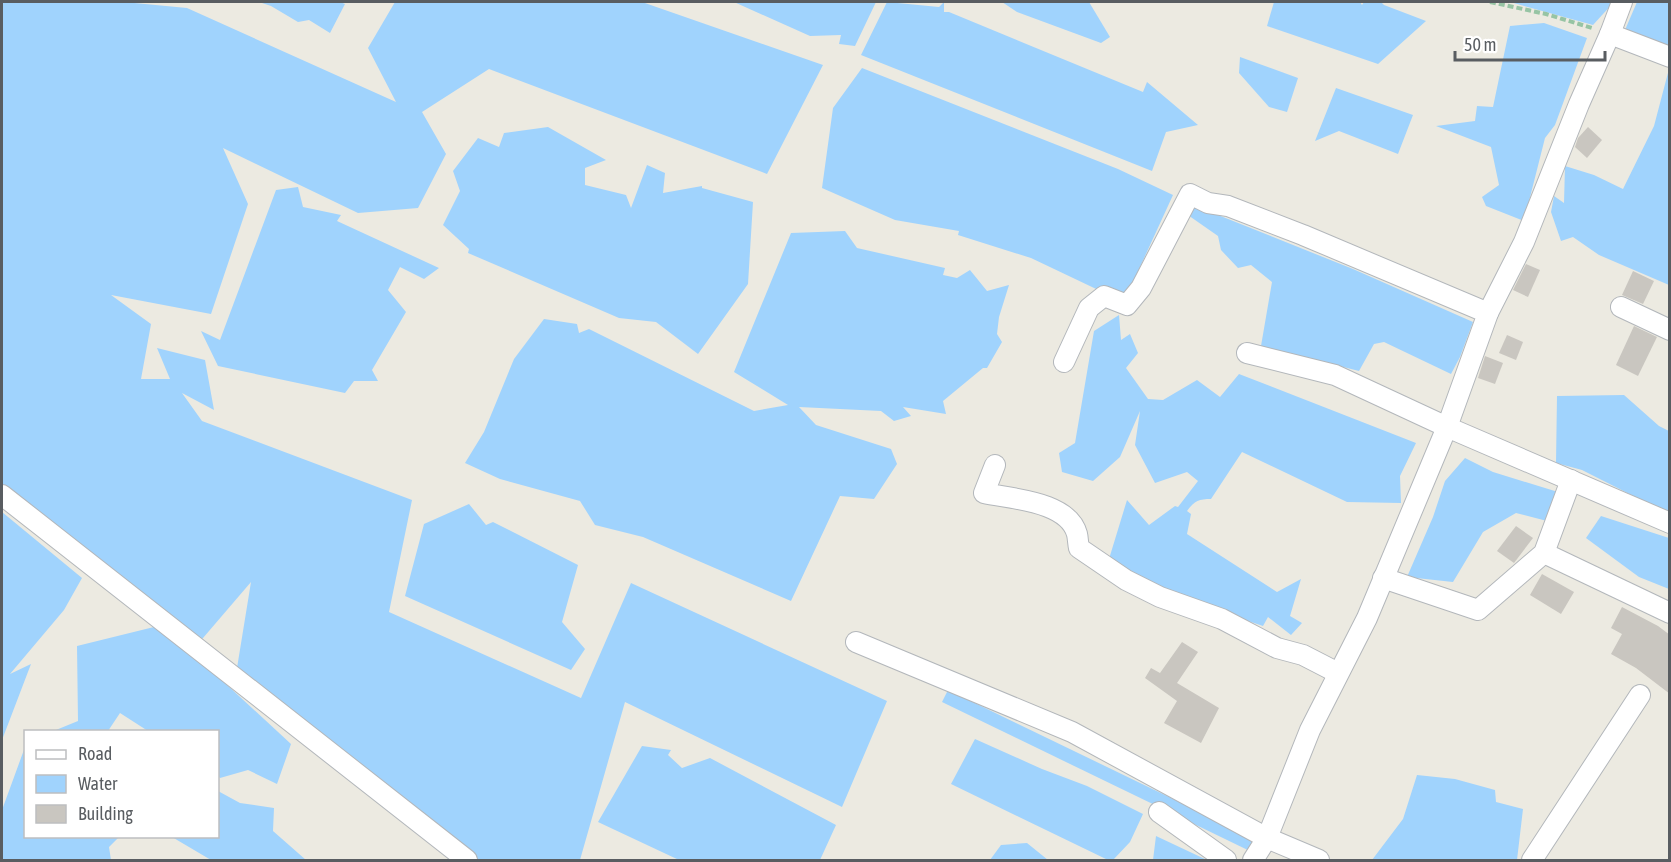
<svg xmlns="http://www.w3.org/2000/svg" width="1671" height="862" font-family="'Asap Condensed',sans-serif">
<style>
.water{fill:#a0d3fd}
.building{fill:#c9c6c0}
.lines{fill:none;stroke-linecap:round;stroke-linejoin:round}
.minor-casing{stroke:#b3b7bb;stroke-width:22}
.path{stroke:#97c4a4;stroke-width:4;stroke-dasharray:6 3;stroke-linecap:butt}
.minor{stroke:#fff;stroke-width:20}
</style>
<rect width="100%" height="100%" fill="#eceae1"/>
<g class="water">
<path d="M2 2H124L187 8 396 102 368 48 395 2H642L823 65 767 174 489 69 422 112 446 154 418 208 358 213 223 148 248 204 211 314 111 295 151 324 141 379H170L157 348 205 360 214 410 182 393 202 421 412 500 389 612 581 698 631 583 887 701 842 807 625 702 580 860H476L237 668 251 582 197 645 2 486Z"/>
<path d="M259 2H340L345 4 330 33 309 20 298 22 271 6Z"/>
<path d="M734 2H876L855 46 839 44 841 35 810 36Z"/>
<path d="M887 2 939 7 944 2V12H949L1143 92 1147 82 1198 125 1166 132 1152 171 861 55Z"/>
<path d="M1002 2H1089L1110 37 1101 43 1017 12Z"/>
<path d="M1274 2H1360L1362 5 1364 2H1381L1384 5 1426 21 1378 64 1267 26Z"/>
<path d="M1510 2H1614L1593 25Z"/>
<path d="M1637 2H1669V48L1625 30Z"/>
<path d="M1544 23 1587 38 1555 125 1545 138 1524 221 1486 206 1482 197 1499 185 1491 147 1436 126 1475 121 1477 106 1493 107 1510 26Z"/>
<path d="M1240 57 1298 78 1287 112 1269 107 1239 73Z"/>
<path d="M862 68 1118 169 1173 195 1129 291 1113 297 1031 258 958 235 959 231 895 220 822 188 833 108Z"/>
<path d="M1669 69V285L1599 255 1573 237 1561 241 1551 212 1554 196 1564 203 1565 166 1594 175 1623 189 1654 126Z"/>
<path d="M1336 88 1413 115 1398 154 1339 131 1315 141Z"/>
<path d="M548 127 606 160 585 168V185L626 195 631 208 647 165 665 173 663 193 702 186V188L753 202 748 284 698 354 656 322 619 318 468 253 469 249 443 225 460 191 453 171 478 138 499 147 504 133Z"/>
<path d="M298 187 303 207 341 215 337 221 439 268 424 279 400 267 388 290 406 312 372 370 378 381H354L345 393 218 366 201 331 220 340 276 190Z"/>
<path d="M1188 203 1353 269 1473 322 1460 357 1451 374 1384 342 1374 344 1359 371 1261 346 1272 282 1251 265 1238 268 1221 250 1218 236 1185 213Z"/>
<path d="M845 231 857 248 945 268 943 275 957 278 970 270 987 291 1009 285 999 317 997 334 1002 342 987 368H983L943 401 946 414 903 407 911 416 894 421 881 411 799 407 816 425 891 449 897 464 874 499 840 496 791 601 643 537 595 525 580 501 500 479 465 463 484 432 514 359 544 319 577 324 579 333 589 329 754 411 788 405 734 372 791 233Z"/>
<path d="M1119 315 1121 340 1130 334 1138 353 1126 368 1148 399 1163 400 1197 380 1220 397 1239 374 1416 443 1400 476 1401 503 1347 502 1242 452 1211 499C1199 499 1194 501 1187 511L1191 514 1187 534 1277 592 1301 579 1290 616 1302 623 1291 635 1268 617 1263 626 1126 580 1109 559 1127 500 1149 525 1175 506 1178 507 1198 481 1187 472 1155 483 1135 445 1140 411 1120 457 1093 481 1062 472 1059 453 1075 443 1094 331Z"/>
<path d="M1624 395 1659 426 1669 431V514L1582 470 1556 463 1557 396Z"/>
<path d="M1465 458 1493 472 1558 492 1547 521 1516 513 1483 532 1453 582 1407 577 1433 517 1445 481Z"/>
<path d="M469 504 486 525 493 522 578 565 562 622 585 649 571 670 405 596 424 524Z"/>
<path d="M2 512 82 578 64 610 10 674 31 664 2 740Z"/>
<path d="M1601 516 1669 538V589L1639 577 1586 538Z"/>
<path d="M158 626 186 647 291 744 277 784 248 770 220 778 218 776V732L148 731 120 713 108 731 51 732 78 721 77 646Z"/>
<path d="M948 690 1264 843 1256 854 942 702Z"/>
<path d="M975 739 1042 769 1087 786 1143 814 1130 842 1113 860H1108L951 784Z"/>
<path d="M642 746 671 750 668 755 682 768 710 758 836 825 820 860H679L598 822Z"/>
<path d="M25 747 26 836 119 837 109 847 111 860H2V810Z"/>
<path d="M1417 775 1455 779 1495 790 1496 802 1523 809 1517 860H1372L1403 819Z"/>
<path d="M218 791 240 803 274 808 273 831 306 860H211L172 837 218 836Z"/>
<path d="M1156 836 1207 860H1153Z"/>
<path d="M1027 843 1048 860H990L1001 845Z"/>
</g>
<g class="building">
<path d="M1588 127 1602 140 1587 158 1575 147 1578 138Z"/>
<path d="M1526 264 1540 270 1528 297 1513 290Z"/>
<path d="M1633 271 1654 281 1643 304 1622 295Z"/>
<path d="M1634 326 1657 337 1638 376 1616 365Z"/>
<path d="M1507 335 1523 342 1516 360 1499 353Z"/>
<path d="M1485 356 1503 363 1495 384 1478 378Z"/>
<path d="M1516 526 1533 538 1514 563 1497 551Z"/>
<path d="M1542 574 1574 592 1561 614 1530 595Z"/>
<path d="M1622 607 1658 626 1670 635V694L1636 668 1611 654 1622 634 1611 628Z"/>
<path d="M1182 642 1198 652 1177 683 1219 708 1201 743 1164 723 1177 701 1145 678 1151 668 1160 673Z"/>
</g>
<g class="lines">
<g class="minor-casing">
<g id="minor">
<path d="M1610 34 1622 2"/>
<path d="M1621 307 1670 330"/>
<path d="M1488 313 1524 242 1579 104 1610 34 1670 57"/>
<path d="M1247 353 1335 375 1447 427 1670 523"/>
<path d="M1064 362 1089 308 1104 296 1127 305 1141 288 1190 194 1208 203 1228 206 1303 235 1488 313 1447 427 1367 618 1310 730 1267 838 1253 860"/>
<path d="M995 465 984 493C1011 499 1068 501 1077 534 1078 538 1078 544 1079 548L1126 580 1160 597 1222 619 1277 648 1303 655 1338 673"/>
<path d="M2 495 467 860"/>
<path d="M1544 553 1670 613"/>
<path d="M1383 578 1478 610 1544 553 1571 480"/>
<path d="M856 642 1072 732 1267 838 1319 860"/>
<path d="M1159 812 1226 860"/>
<path d="M1532 860 1640 695"/>
</g>
</g>
<path class="path" d="M1490 2 1546 14 1592 28"/>
<use href="#minor" class="minor"/>
</g>
<rect width="1671" height="862" fill="none" stroke="#595d61" stroke-width="6"/>
<rect x="24" y="730" width="195" height="108" fill="#ffffff" stroke="#bdbec0" stroke-width="1.5"/>
<rect x="36" y="750" width="30" height="9" fill="#ffffff" stroke="#bdbec0" stroke-width="1.5"/>
<text x="78" y="760" font-size="18" fill="#595d61">Road</text>
<rect x="36" y="775" width="30" height="18" fill="#a0d3fd" stroke="#bdbec0" stroke-width="1.5"/>
<text x="78" y="790" font-size="18" fill="#595d61">Water</text>
<rect x="36" y="805" width="30" height="18" fill="#c9c6c0" stroke="#bdbec0" stroke-width="1.5"/>
<text x="78" y="820" font-size="18" fill="#595d61">Building</text>
<path d="M1455 51v9h150v-9" fill="none" stroke="#595d61" stroke-width="3"/>
<text x="1464" y="51" font-size="18" fill="#595d61" stroke="#ffffff" stroke-width="4.5" paint-order="stroke">50 m</text>
</svg>
